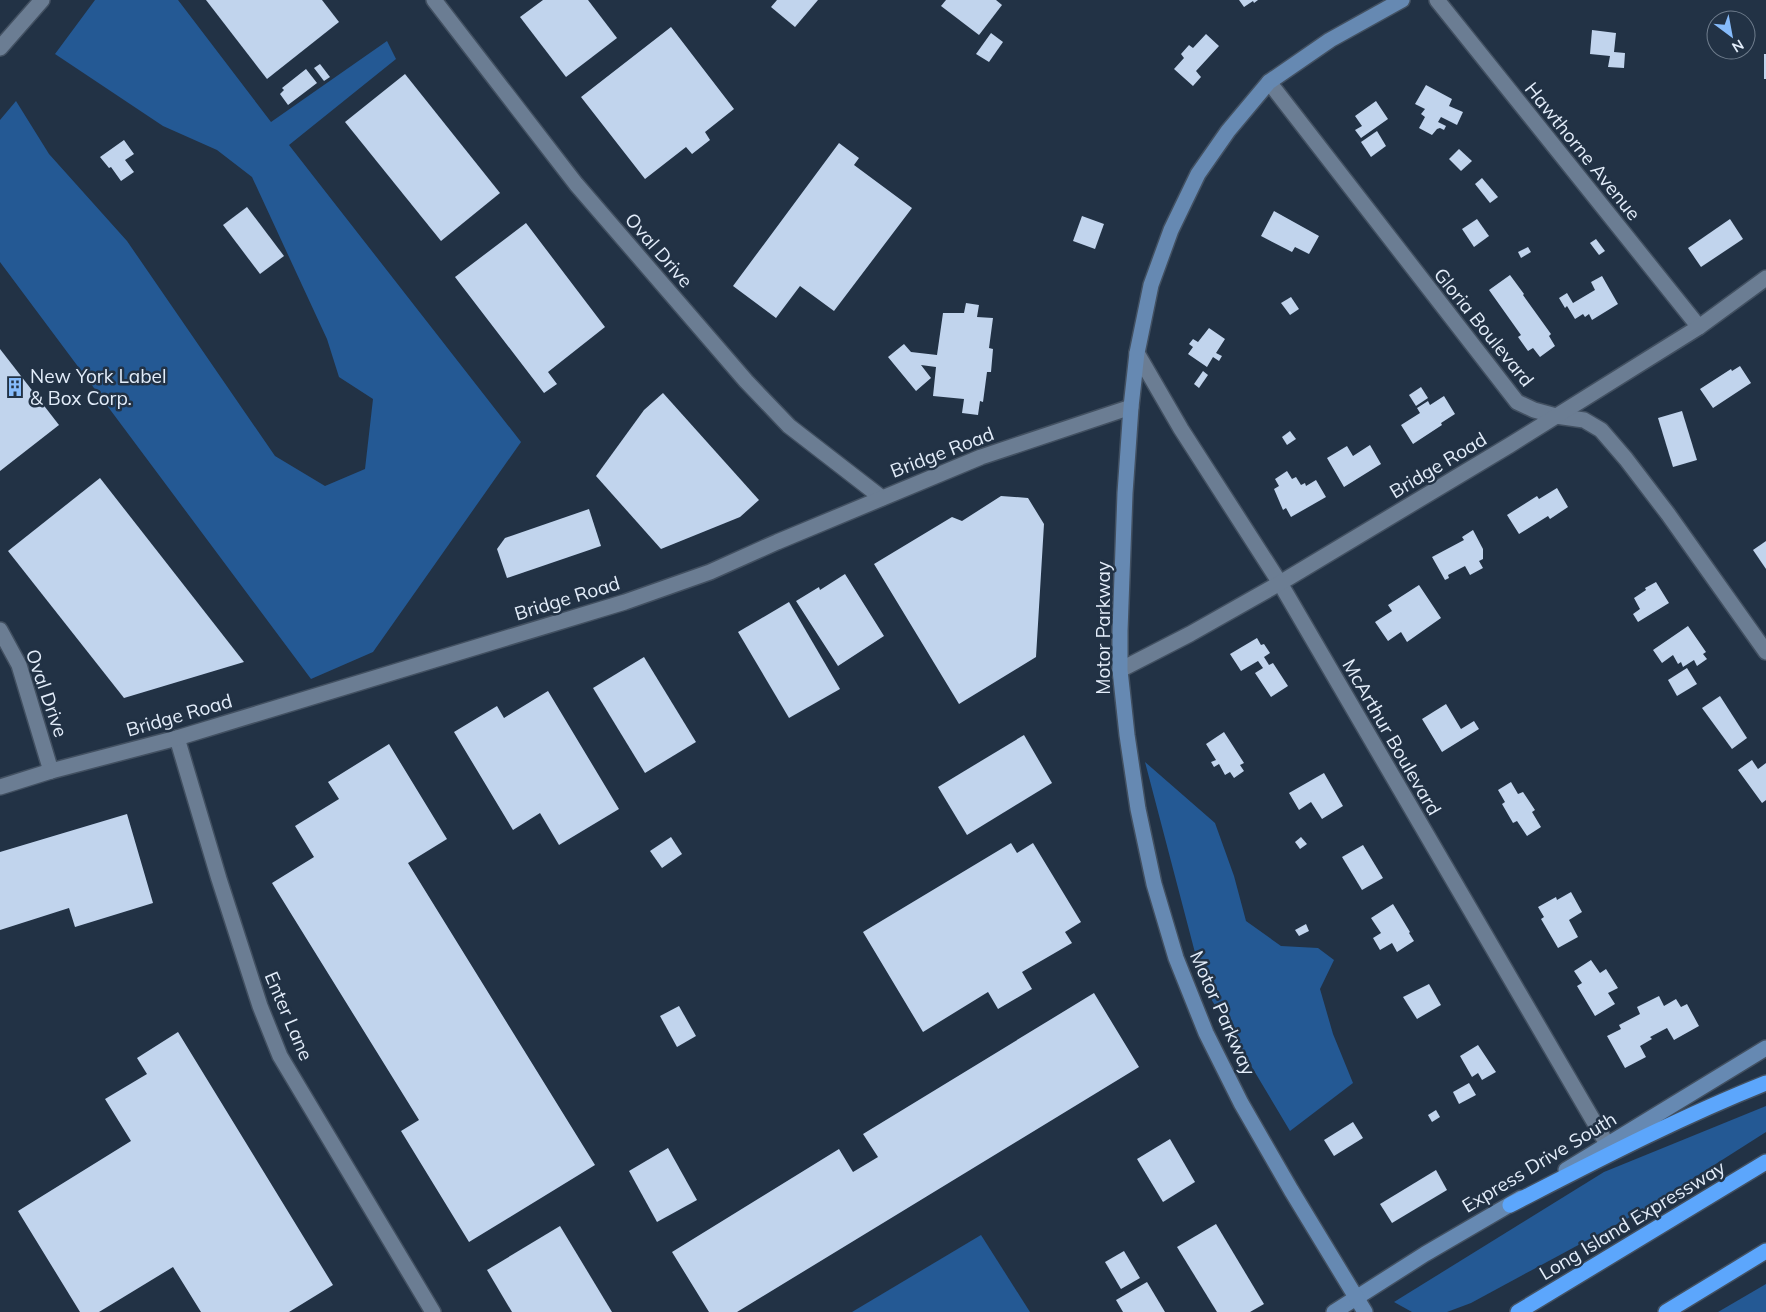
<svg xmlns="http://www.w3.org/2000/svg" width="1766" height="1312" font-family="Mulish,sans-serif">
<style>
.forest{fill:#245994}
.building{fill:#c1d4ed}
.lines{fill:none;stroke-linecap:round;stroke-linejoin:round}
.street-casing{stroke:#425061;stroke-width:18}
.secondary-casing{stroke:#425061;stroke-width:18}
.highway-casing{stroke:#425061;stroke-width:18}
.street{stroke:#6b7d93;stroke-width:15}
.secondary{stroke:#6689b2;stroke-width:15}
.highway{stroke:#5ca6fc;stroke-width:15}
.labels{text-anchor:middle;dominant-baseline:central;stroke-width:5;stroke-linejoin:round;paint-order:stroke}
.street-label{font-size:19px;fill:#e3edfa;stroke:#223245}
.poi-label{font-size:19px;fill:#e3edfa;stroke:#223245;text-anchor:start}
</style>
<rect width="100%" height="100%" fill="#223245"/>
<g class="forest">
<path d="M95 0H178L271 122 387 41 396 59 289 145 521 442 373 652 311 679 0 262V120L16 101 49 154 127 241 275 456 325 486 365 469 373 399 339 377 327 339 252 177 217 150 163 126 55 54Z"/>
<path d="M1145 762 1215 823 1234 876 1246 921 1281 946 1318 948 1334 960 1320 989 1333 1034 1353 1083 1290 1131 1204 987Z"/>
<path d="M1766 1106V1132L1645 1209 1471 1303 1447 1312H1412L1394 1302 1604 1172Z"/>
<path d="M981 1235 1030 1312H852Z"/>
<path d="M1766 1284V1312H1718Z"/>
</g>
<g class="building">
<path d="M206 0H322L339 22 267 79Z"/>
<path d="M543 0H588L617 38 566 77 520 17Z"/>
<path d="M777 0H818L795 27 771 7Z"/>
<path d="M946 0H996L1002 5 979 35 941 6Z"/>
<path d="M1239 0H1258L1254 3 1253 1 1244 7Z"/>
<path d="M671 27 734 109 705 132 710 140 692 154 686 147 645 179 581 97Z"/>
<path d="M1592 30 1616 33 1614 52 1625 53 1624 68 1608 67 1610 56 1590 54Z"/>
<path d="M991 33 1003 42 989 62 976 54Z"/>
<path d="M1206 34 1219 46 1196 71 1201 77 1193 86 1174 69 1184 58 1181 54 1189 45 1193 48Z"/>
<rect x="1764" y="54" width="2" height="25"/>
<path d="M320 64 330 77 324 81 314 68Z"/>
<path d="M306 69 317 83 288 105 280 94 284 90 282 88Z"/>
<path d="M405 74 500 193 441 241 345 122Z"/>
<path d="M1426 85 1452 99 1449 106 1463 112 1457 125 1441 117 1438 122 1446 126 1444 130 1440 128 1437 129 1432 135 1419 128 1425 117 1421 114 1425 109 1415 104Z"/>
<path d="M1376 101 1388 119 1361 138 1355 130 1362 126 1355 116Z"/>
<path d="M1377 131 1386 146 1371 157 1361 142Z"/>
<path d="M124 140 134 154 125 160 134 172 121 181 111 167 109 168 100 157Z"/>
<path d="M839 143 859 158 854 165 912 208 834 311 800 286 776 318 733 286Z"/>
<path d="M1459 149 1472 161 1461 171 1449 159Z"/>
<path d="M1482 178 1498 197 1490 203 1475 184Z"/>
<path d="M247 207 284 256 260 274 223 225Z"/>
<path d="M1274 211 1319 236 1309 254 1295 247 1292 252 1261 236Z"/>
<path d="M1082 216 1104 224 1095 249 1073 241Z"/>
<path d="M1477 219 1489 236 1474 247 1462 229Z"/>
<path d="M1730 219 1743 239 1701 267 1688 248Z"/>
<path d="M526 223 605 327 548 372 557 384 544 393 455 277Z"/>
<path d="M1596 239 1605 251 1599 255 1590 243Z"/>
<path d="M1528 247 1531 252 1521 258 1518 252Z"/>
<path d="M1510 275 1524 294 1523 295 1551 334 1549 336 1555 346 1540 357 1533 348 1528 351 1518 337 1521 335 1489 290Z"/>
<path d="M1602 276 1618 304 1592 320 1589 314 1585 317 1583 314 1575 319 1567 306 1565 308 1559 298 1567 293 1573 303 1595 290 1591 282Z"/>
<path d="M1291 297 1299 309 1290 315 1281 303Z"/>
<path d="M966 303 979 305 977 317 993 318 989 348 993 349 991 372H987L983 402 980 401 978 415 962 413 964 399 933 396 936 367 921 365 931 378 916 391 888 357 904 344 911 352 937 355 943 313H964Z"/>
<path d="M1209 328 1225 339 1216 353 1222 356 1219 361 1213 357 1207 367 1188 354 1193 347 1189 344 1193 339 1198 342Z"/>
<path d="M0 349 59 425 0 471Z"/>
<path d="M1740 366 1751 383 1713 408 1700 389 1731 369 1732 371Z"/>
<path d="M1203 371 1208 375 1199 388 1194 384Z"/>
<path d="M1421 387 1428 398 1416 406 1409 395Z"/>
<path d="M663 393 759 500 740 517 661 549 596 476 644 410Z"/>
<path d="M1444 396 1455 414 1441 423 1442 425 1413 444 1401 425 1420 413 1417 408 1428 401 1430 405Z"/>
<path d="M1682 411 1697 460 1673 467 1658 418Z"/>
<path d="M1290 431 1296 439 1287 445 1282 437Z"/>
<path d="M1370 445 1381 464 1344 487 1327 458 1347 446 1353 456Z"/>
<path d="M1287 471 1292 479 1296 477 1301 485 1305 483 1306 486 1316 480 1326 497 1291 517 1286 508 1283 510 1274 489 1279 486 1275 479Z"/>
<path d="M100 478 244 662 124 698 8 551Z"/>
<path d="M1557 488 1568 507 1550 519 1548 516 1519 534 1507 515 1537 496 1539 499Z"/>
<path d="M1001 496 1028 498 1044 524 1036 657 959 704 874 564 952 517 962 521Z"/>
<path d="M589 509 601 546 507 578 497 549 505 538Z"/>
<path d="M1473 530 1483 549V559L1479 561 1483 568 1470 575 1465 566 1448 575 1449 578 1445 580 1432 557 1464 540 1462 537Z"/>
<path d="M1766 541V569L1753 550Z"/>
<path d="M845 574 884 636 838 666 796 601 819 587 820 590Z"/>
<path d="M1656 582 1669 603 1638 622 1633 614 1640 609 1634 598 1646 590 1645 588Z"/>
<path d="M1419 585 1441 618 1407 642 1401 632 1388 641 1375 622 1392 611 1388 605Z"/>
<path d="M789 602 840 689 789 718 738 632Z"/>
<path d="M1688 626 1706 652 1703 654 1707 659 1697 666 1694 660 1683 667 1681 662 1678 664 1673 655 1662 663 1653 650Z"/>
<path d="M1257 638 1261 645 1264 644 1270 653 1264 657 1269 665 1273 663 1288 686 1271 697 1255 673 1263 668 1258 661 1241 671 1230 654Z"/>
<path d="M644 657 696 742 645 773 593 688Z"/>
<path d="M1687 668 1697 684 1677 696 1668 680Z"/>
<path d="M548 691 619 809 559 845 540 813 513 830 454 732 497 706 504 718Z"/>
<path d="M1720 696 1747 738 1732 749 1702 708Z"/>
<path d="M1446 704 1461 729 1474 721 1479 729 1442 752 1422 719Z"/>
<path d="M1224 732 1244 763 1240 765 1244 771 1234 778 1230 772 1225 775 1219 764 1214 767 1211 762 1216 760 1206 744Z"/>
<path d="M1024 735 1052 783 967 835 938 787Z"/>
<path d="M389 744 447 839 408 863 595 1165 469 1242 401 1131 419 1120 272 883 314 857 295 826 339 799 328 782Z"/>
<path d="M1752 760 1758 769 1766 763V800L1762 803 1738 770Z"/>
<path d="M1324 773 1343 806 1322 819 1311 802 1299 810 1289 793Z"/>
<path d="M1511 782 1518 794 1523 792 1535 810 1532 812 1541 827 1527 836 1517 821 1513 823 1502 804 1505 802 1498 790Z"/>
<path d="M127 814 153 903 75 927 69 908 0 930V852Z"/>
<path d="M671 837 682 854 662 868 650 851Z"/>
<path d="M1301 837 1307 844 1300 849 1295 842Z"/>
<path d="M1011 843 1017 853 1033 843 1081 922 1065 932 1072 943 1022 972 1032 989 998 1009 988 992 923 1032 863 932Z"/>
<path d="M1363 845 1383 878 1362 890 1342 857Z"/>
<path d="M1571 892 1582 912 1569 920 1578 937 1558 948 1541 919 1544 917 1538 907 1556 897 1557 900Z"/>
<path d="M1393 904 1410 932 1409 933 1414 941 1397 952 1392 943 1380 950 1373 938 1381 933 1371 918Z"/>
<path d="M1306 924 1309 931 1299 936 1295 930Z"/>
<path d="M1591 960 1600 973 1606 969 1618 988 1608 993 1615 1004 1595 1016 1577 986 1582 983 1574 971Z"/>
<path d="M1429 984 1441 1005 1417 1019 1403 997Z"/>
<path d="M1094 993 1139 1067 737 1312H709L672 1252 839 1149 853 1172 878 1157 863 1134Z"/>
<path d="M1659 996 1664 1006 1676 999 1681 1007 1687 1004 1699 1026 1674 1040 1667 1028 1650 1037 1652 1039 1640 1046 1646 1057 1625 1068 1607 1036 1621 1029 1619 1025 1640 1014 1637 1007Z"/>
<path d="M679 1006 696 1036 677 1047 660 1016Z"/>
<path d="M178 1032 333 1285 289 1312H201L173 1267 99 1312H80L18 1211 131 1141 105 1099 147 1074 137 1058Z"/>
<path d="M1478 1045 1496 1072 1482 1080 1478 1073 1472 1077 1460 1056Z"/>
<path d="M1469 1083 1476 1095 1459 1104 1453 1092Z"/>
<path d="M1436 1110 1440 1117 1432 1122 1428 1115Z"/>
<path d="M1353 1122 1363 1138 1334 1156 1324 1140Z"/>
<path d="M1170 1139 1195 1182 1163 1202 1137 1159Z"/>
<path d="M668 1148 697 1200 657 1222 629 1171Z"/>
<path d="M1436 1170 1447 1190 1392 1223 1380 1204Z"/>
<path d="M1216 1224 1264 1304 1250 1312H1217L1177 1247Z"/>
<path d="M560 1226 612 1312H512L487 1270Z"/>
<path d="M1124 1251 1140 1278 1121 1289 1105 1262Z"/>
<path d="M1147 1282 1165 1312H1123L1116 1300Z"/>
</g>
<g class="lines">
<g class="street-casing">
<g id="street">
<path d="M434 0 576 184 746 381 789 426 882 498"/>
<path d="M1437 0 1699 327"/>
<path d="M0 48 42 0"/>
<path d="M1269 82 1517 402 1534 410 1556 416 1584 420 1601 430 1626 459 1668 514 1766 652"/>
<path d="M1137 353 1181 429 1280 583 1607 1144"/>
<path d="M0 630 19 665 51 771"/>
<path d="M1120 670 1190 634 1280 583 1510 445 1699 327 1766 278"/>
<path d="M177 738 219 879 260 1006 280 1056 433 1312"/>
<path d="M0 787 51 771 177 738 625 602 710 572 777 542 981 457 1131 407"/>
</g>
</g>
<g class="secondary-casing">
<g id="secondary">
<path d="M1566 1170 1766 1048"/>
<path d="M1334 1312 1425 1254 1521 1198"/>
<path d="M1365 1312 1291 1190 1241 1103 1206 1033 1176 958 1154 884 1138 809 1127 735 1120 670V631L1125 493 1131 407 1137 353 1151 285 1171 230 1198 174 1228 131 1269 82 1330 40 1402 0"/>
</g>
</g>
<g class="highway-casing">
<g id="highway">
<path d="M1510 1205C1594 1162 1678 1118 1766 1083"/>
<path d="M1518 1312 1766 1162"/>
<path d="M1666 1312 1766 1251"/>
</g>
</g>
<use href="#street" class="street"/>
<use href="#secondary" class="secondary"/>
<use href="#highway" class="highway"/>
</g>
<defs>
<g id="building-bare" transform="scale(1.5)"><path d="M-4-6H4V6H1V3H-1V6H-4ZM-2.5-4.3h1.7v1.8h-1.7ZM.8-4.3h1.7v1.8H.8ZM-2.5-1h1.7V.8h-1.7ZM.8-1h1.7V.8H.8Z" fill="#86bbfb" stroke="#223245" stroke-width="2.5" paint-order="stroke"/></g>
</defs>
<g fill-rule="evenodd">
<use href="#building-bare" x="15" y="387"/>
</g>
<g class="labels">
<g class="street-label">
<text transform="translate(1583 151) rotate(51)">Hawthorne Avenue</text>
<text transform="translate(659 250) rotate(49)">Oval Drive</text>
<text transform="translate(1484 327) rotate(51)">Gloria Boulevard</text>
<text transform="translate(942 452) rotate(-21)">Bridge Road</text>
<text transform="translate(1438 465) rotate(-31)">Bridge Road</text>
<text transform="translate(567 598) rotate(-17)">Bridge Road</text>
<text transform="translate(1103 628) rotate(-90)">Motor Parkway</text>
<text transform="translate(47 693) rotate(71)">Oval Drive</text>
<text transform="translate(179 715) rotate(-16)">Bridge Road</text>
<text transform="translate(1392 737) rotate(60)">McArthur Boulevard</text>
<text transform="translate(1223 1013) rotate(66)">Motor Parkway</text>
<text transform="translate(289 1016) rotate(67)">Enter Lane</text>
<text transform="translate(1539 1162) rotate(-31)">Express Drive South</text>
<text transform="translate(1632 1220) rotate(-31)">Long Island Expressway</text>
</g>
<g class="poi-label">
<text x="30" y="376">New York Label<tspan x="30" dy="22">&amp; Box Corp.</tspan></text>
</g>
</g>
<g transform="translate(1731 35) rotate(148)"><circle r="24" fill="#223245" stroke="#6f7d8d"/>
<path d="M0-4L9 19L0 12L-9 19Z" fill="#86bbfb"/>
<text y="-8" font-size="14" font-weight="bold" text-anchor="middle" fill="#e3edfa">N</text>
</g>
</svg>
